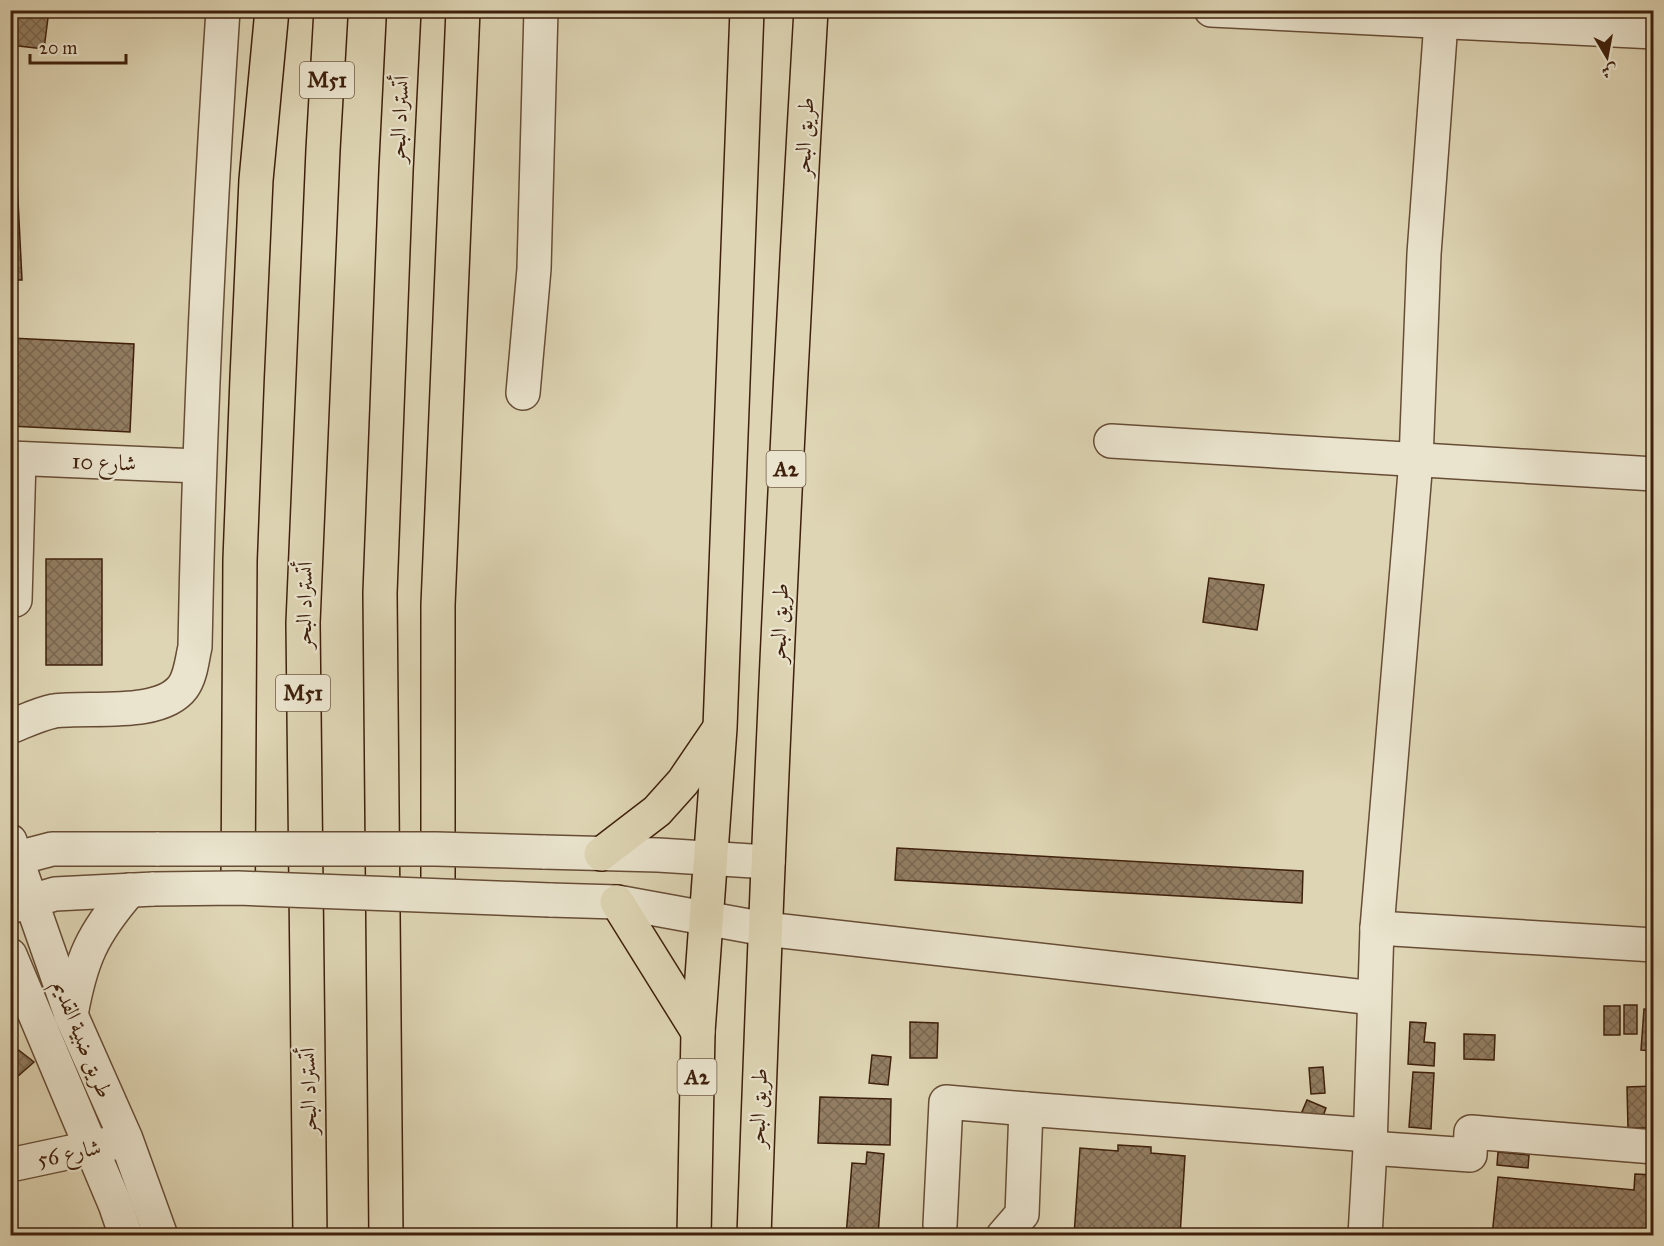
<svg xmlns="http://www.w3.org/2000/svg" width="1664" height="1246" font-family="'IM FELL Great Primer',Amiri,serif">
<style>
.building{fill:url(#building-cross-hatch);stroke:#3f200c;stroke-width:1.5}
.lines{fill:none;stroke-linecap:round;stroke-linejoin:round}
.minor-casing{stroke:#674d36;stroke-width:36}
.highway-casing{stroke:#3f200c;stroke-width:36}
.minor{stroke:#eae4ce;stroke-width:33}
.highway{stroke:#ded5b4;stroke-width:33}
.minor-bridge-casing{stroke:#674d36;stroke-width:36;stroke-linecap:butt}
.minor-bridge{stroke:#eae4ce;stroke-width:33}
.labels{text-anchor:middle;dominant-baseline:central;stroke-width:4.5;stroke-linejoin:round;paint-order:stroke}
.shield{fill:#eae4ce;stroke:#725b46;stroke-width:1.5}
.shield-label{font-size:21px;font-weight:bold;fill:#3f200c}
.street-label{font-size:22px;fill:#3f200c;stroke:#eae4ce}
</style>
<defs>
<pattern id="building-cross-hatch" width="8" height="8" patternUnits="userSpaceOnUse" patternTransform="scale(1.5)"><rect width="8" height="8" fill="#927e63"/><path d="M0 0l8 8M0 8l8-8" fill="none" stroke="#796750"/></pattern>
</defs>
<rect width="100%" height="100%" fill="#ded5b4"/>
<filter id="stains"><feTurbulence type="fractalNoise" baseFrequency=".00333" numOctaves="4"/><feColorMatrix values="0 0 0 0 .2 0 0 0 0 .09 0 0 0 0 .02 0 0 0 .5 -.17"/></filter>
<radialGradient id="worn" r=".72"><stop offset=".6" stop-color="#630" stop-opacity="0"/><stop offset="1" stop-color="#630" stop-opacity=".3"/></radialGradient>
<g class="building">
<path d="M10 10H49L44 49 10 45Z"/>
<path d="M16 160 22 280H10V161Z"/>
<path d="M10 338 134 344 130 432 10 426Z"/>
<rect x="46" y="559" width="56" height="106"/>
<path d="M1209 578 1264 585 1257 630 1203 622Z"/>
<path d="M897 848 1303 871 1302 903 895 880Z"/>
<rect x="1624" y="1005" width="13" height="29"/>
<rect x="1604" y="1006" width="16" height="29"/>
<path d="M1644 1009 1654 1010V1051L1641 1050Z"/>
<path d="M910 1022 938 1023 937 1058H910Z"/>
<path d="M1410 1022 1426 1023 1424 1042 1435 1043 1434 1066 1408 1064Z"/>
<path d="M1464 1034 1495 1035 1494 1060 1464 1059Z"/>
<path d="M16 1048 34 1062 10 1083V1049Z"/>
<path d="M872 1055 891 1057 888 1085 869 1083Z"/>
<path d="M1323 1067 1325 1093 1311 1094 1309 1068Z"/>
<path d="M1413 1072 1434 1073 1431 1129 1409 1127Z"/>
<path d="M1654 1086V1128H1628L1627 1087Z"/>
<path d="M820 1097 891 1099 890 1145 818 1143Z"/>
<path d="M1307 1100 1326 1108 1321 1122 1301 1114Z"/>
<path d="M1118 1145 1151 1147V1153L1185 1156 1180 1236H1074L1080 1148 1118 1151Z"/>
<path d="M867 1152 884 1154 878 1236H846L852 1163 866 1164Z"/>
<path d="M1498 1152 1529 1155 1528 1168 1497 1165Z"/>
<path d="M1635 1174 1654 1175V1236H1492L1498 1177 1634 1190Z"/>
</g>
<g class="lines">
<g class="minor-casing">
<g id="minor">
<path d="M1211 10 1654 32"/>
<path d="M523 393 534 269 541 10"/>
<path d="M1111 441 1654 474"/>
<path d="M10 458 198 466"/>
<path d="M15 600 19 459"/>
<path d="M10 727C25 721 39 714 54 711 89 706 160 718 183 687 191 676 192 659 195 647 199 434 209 223 223 10"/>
<path d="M10 841 71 1015 126 1139 161 1236"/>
<path d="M543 852 658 855 768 862"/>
<path d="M10 860 52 849H159"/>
<path d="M550 900 617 902 765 929 1374 998"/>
<path d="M10 907 55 894 154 889"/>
<path d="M1377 928 1654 945"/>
<path d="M10 955 115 1204 126 1236"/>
<path d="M71 1015C81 959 92 934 130 890"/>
<path d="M1370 1148 1470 1155 1471 1132 1654 1147"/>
<path d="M10 1165 113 1143"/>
<path d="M940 1225 946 1102 1026 1109"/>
<path d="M1003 1236 1022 1214 1026 1109 1369 1135"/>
<path d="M1365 1236 1370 1148 1377 928 1416 460 1424 254 1441 22"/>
</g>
</g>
<g class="highway-casing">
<g id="highway">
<path d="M601 854 657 811 683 782 719 729"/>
<path d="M238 888 240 560 247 378 256 180 272 10"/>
<path d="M438 895V605L463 10"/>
<path d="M617 902 698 1032"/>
<path d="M310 1236 303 623 323 150 331 10"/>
<path d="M386 1236 380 593 396 171 404 10"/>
<path d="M694 1236 698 1032 720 728 747 10"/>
<path d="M754 1236C768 827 787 419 811 10"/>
</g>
</g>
<use href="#minor" class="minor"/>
<use href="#highway" class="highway"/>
<g class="minor-bridge-casing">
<g id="minor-bridge">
<path d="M159 849H436L543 852"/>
<path d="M154 889 238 888 550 900"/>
</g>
</g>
<use href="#minor-bridge" class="minor-bridge"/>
</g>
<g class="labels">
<g class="shield">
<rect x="300" y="62" width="54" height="36" rx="4.5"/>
<rect x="766.5" y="451" width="39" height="36" rx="4.5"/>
<rect x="276" y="675" width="54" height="36" rx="4.5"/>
<rect x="677.5" y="1059" width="39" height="36" rx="4.5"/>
</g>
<g class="shield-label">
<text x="327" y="80">M51</text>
<text x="786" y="469">A2</text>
<text x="303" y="693">M51</text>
<text x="697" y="1077">A2</text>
</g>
<g class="street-label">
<text transform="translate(399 119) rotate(-87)">أتستراد البحر</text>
<text transform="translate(804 137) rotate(-87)">طريق البحر</text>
<text transform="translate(104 462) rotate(2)">شارع 10</text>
<text transform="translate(304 605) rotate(-89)">أتستراد البحر</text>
<text transform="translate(779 623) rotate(-88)">طريق البحر</text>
<text transform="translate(83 1039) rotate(68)">طريق ضبية القديم</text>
<text transform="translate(308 1091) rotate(-91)">أتستراد البحر</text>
<text transform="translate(758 1108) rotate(-88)">طريق البحر</text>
<text transform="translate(69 1153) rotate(-12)">شارع 56</text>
</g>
</g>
<rect width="1664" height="1246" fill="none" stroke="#ded5b4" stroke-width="36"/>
<rect x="12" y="12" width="1640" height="1222" fill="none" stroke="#3f200c" stroke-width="3"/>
<rect x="18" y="18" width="1628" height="1210" fill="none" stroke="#3f200c" stroke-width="1.5"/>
<g transform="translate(1607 57) rotate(170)" stroke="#eae4ce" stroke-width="4.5" paint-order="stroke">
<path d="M0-4.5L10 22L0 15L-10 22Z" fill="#3f200c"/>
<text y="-9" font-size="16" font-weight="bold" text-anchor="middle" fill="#3f200c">ش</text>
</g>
<path d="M30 54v9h96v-9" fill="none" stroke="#3f200c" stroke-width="3"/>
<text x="39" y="54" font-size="18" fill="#3f200c" stroke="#eae4ce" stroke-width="4.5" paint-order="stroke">20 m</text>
<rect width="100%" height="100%" filter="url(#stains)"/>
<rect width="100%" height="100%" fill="url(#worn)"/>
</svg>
